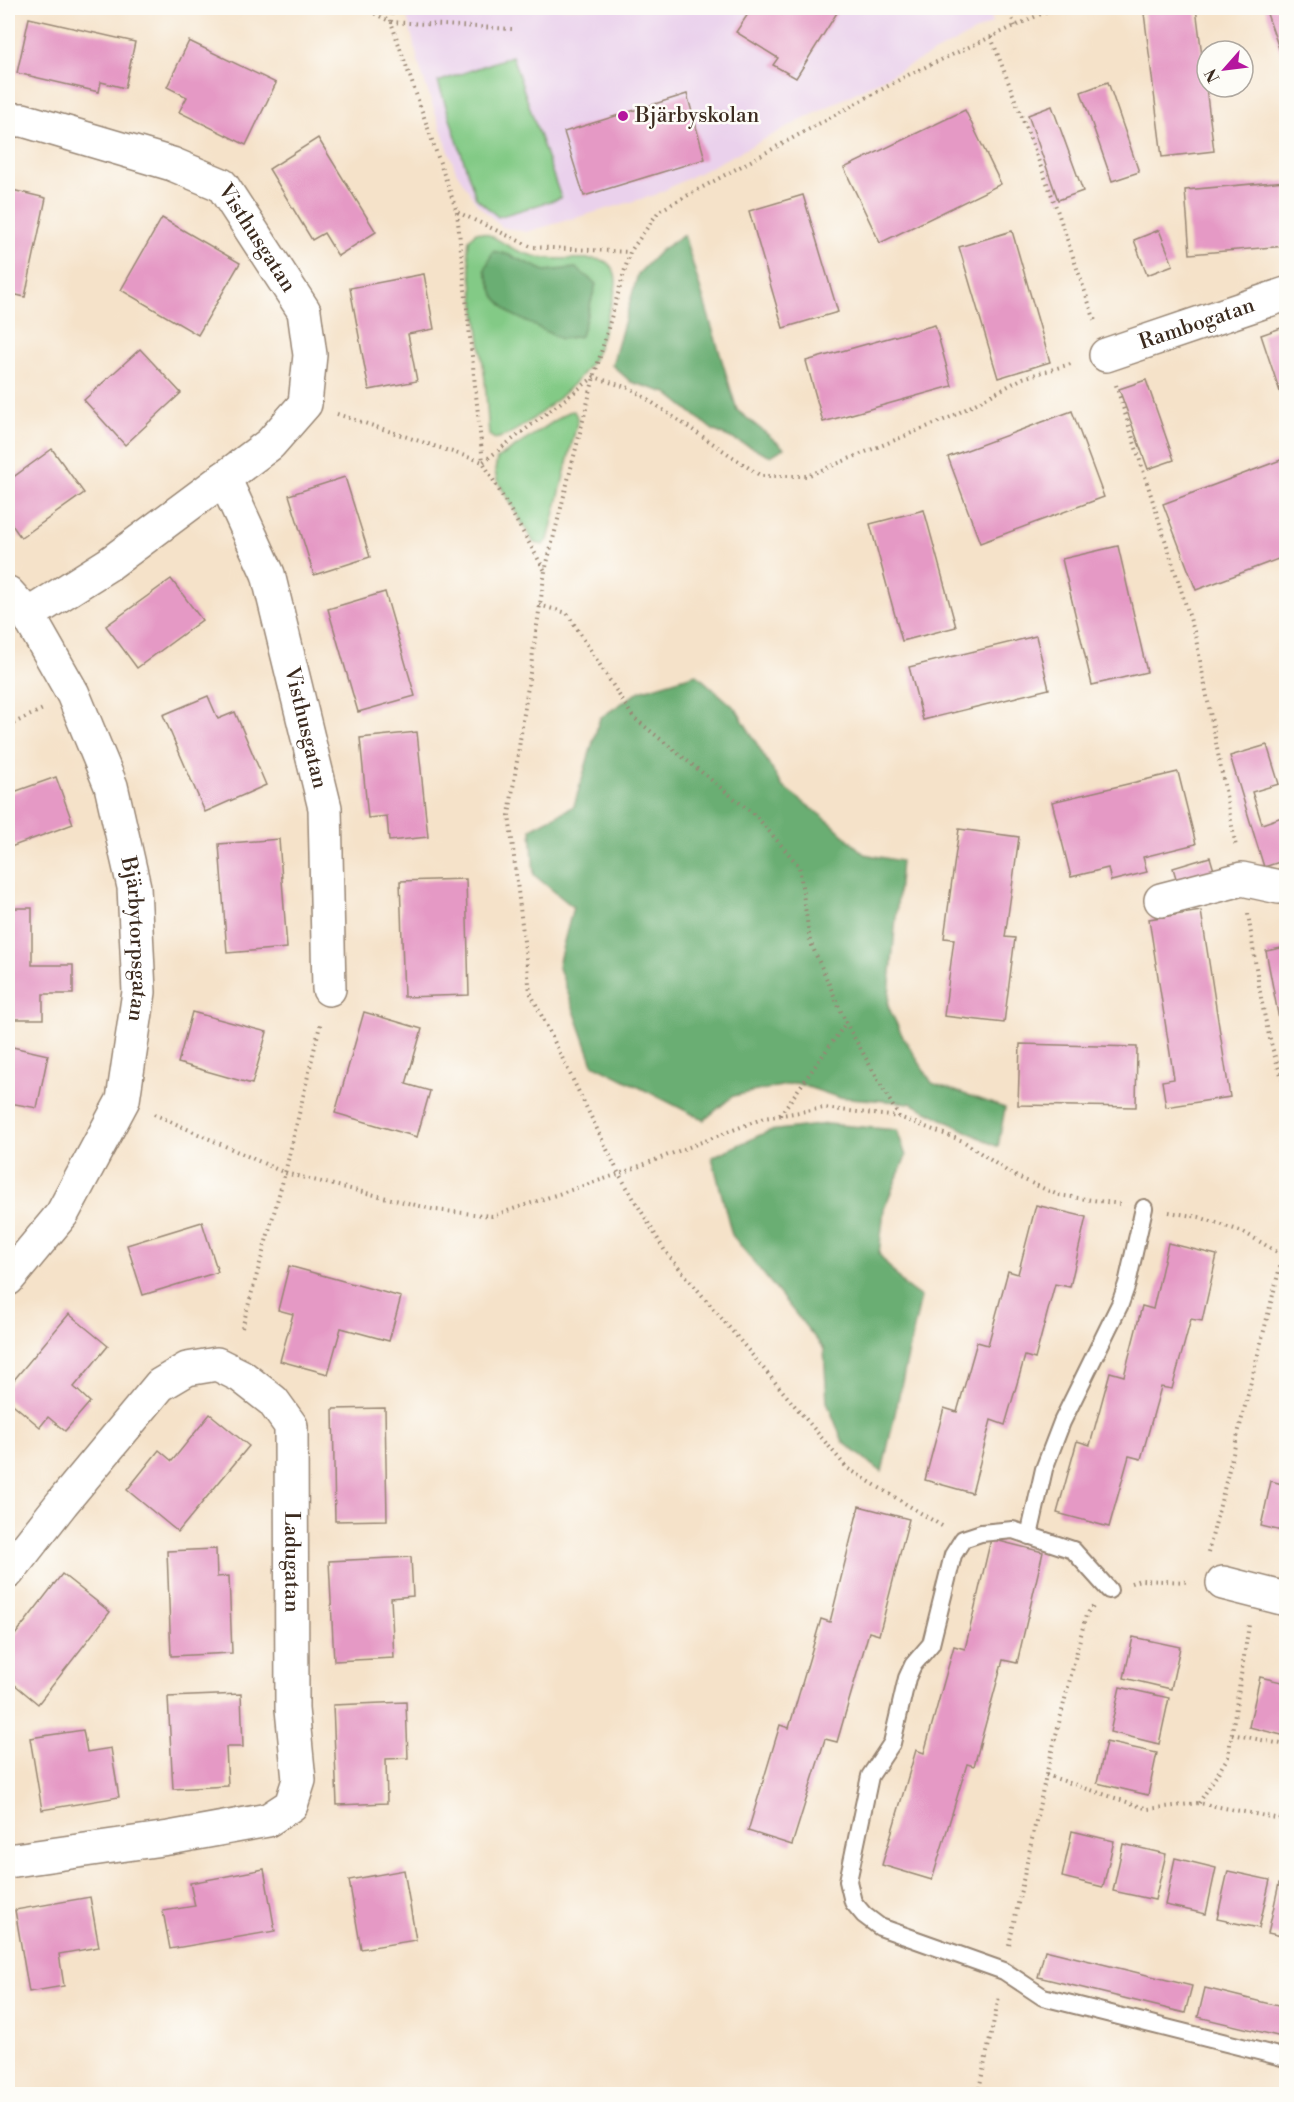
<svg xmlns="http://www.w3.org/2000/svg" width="1294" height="2102" font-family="'Libre Bodoni',serif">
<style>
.built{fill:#ead1ec}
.green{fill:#83ca86;stroke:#5f7a52;stroke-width:1.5}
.forest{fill:#6aae73;stroke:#526c48;stroke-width:1.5}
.building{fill:#e599c5}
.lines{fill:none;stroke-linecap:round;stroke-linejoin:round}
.service-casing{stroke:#988674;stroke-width:20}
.minor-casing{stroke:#988674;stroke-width:36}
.path{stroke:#988674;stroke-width:4;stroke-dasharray:1.5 4.5;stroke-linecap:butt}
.service{stroke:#fff;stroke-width:16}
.minor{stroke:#fff;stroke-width:33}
.poi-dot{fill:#b5179e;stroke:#fdfcf7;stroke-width:2}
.labels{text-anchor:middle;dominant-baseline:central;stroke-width:5;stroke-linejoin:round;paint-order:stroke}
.poi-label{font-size:21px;fill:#3b2a1e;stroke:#fdfcf7;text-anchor:start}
.street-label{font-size:21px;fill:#3b2a1e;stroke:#fdfcf7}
</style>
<rect width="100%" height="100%" fill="#fdfcf7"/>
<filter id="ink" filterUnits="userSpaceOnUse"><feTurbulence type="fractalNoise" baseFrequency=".0167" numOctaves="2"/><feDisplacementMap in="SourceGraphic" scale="12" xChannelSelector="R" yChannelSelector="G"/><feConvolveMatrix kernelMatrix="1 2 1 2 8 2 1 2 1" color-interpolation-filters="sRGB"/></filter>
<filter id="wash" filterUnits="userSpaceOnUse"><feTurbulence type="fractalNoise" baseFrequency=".008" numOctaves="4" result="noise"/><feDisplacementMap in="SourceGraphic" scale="24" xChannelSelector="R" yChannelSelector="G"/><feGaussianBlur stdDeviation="1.35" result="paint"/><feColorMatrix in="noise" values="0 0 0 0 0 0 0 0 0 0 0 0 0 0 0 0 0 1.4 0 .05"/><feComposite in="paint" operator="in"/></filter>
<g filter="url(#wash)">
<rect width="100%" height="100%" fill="#f5e2c9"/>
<path class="built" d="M405 8H990L992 23 655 195 526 232 502 227 477 204 456 171 421 72Z"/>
<g class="green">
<path d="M512 56 561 198 498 217 476 198 438 82Z"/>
<path d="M476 232C491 232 502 244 516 250 523 253 531 255 538 257 556 262 600 254 609 264 621 276 615 293 610 307 605 323 602 340 595 355 582 382 524 432 495 439L489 435 485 380 468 250 469 240Z"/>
<path d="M574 411 578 419 548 540 543 545 534 543 497 480 495 471 497 459 568 412Z"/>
</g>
<g class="forest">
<path d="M684 235 737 410 784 448 771 456 713 430 667 393 631 382 612 365 638 274 661 250Z"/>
<path d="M493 251 509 255 545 271 576 268 596 284 581 336 561 339 511 314 495 297 485 270Z"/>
<path d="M696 674 736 709 782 786 831 823 864 854 901 861 888 1006 902 1035 932 1083 1005 1108 998 1147 911 1103 837 1097 796 1083 733 1096 704 1120 593 1064 558 965 573 907 534 875 531 829 574 806 600 718 640 691Z"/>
<path d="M827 1124 897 1130 906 1156 884 1209 879 1254 904 1285 921 1297 882 1472 843 1442 827 1402 824 1349 732 1235 712 1157 769 1131Z"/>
</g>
<g id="blocks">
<g class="building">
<path d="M752 8H840L796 78 773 65 778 58 736 32Z"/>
<path d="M1185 8H1196L1214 151 1162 157 1144 13Z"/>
<path d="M1265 8H1286V56L1282 57Z"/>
<path d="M29 18 135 42 125 88 101 82 99 92 17 73Z"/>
<path d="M189 41 276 83 246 145 179 112 187 97 167 87Z"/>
<path d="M1108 82 1139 172 1112 181 1081 92Z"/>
<path d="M687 94 705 159 584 196 564 132Z"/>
<path d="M1052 106 1083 191 1058 200 1028 115Z"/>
<path d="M965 110 1001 184 880 243 844 168Z"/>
<path d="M318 138 376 232 338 256 324 233 312 240 269 169Z"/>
<path d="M1286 181V246L1190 254 1185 190Z"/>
<path d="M8 189 46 198 25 297 8 293Z"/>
<path d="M803 195 838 312 783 328 749 211Z"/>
<path d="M162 218 240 263 198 335 121 290Z"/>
<path d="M1159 230 1173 265 1147 275 1134 240Z"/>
<path d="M1012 231 1050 362 998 378 959 247Z"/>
<path d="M424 274 434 329 408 334 417 381 369 390 350 288Z"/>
<path d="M935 325 952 386 823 422 806 361Z"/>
<path d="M1284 327 1286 334V410L1261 335Z"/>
<path d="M140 349 181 393 125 445 84 400Z"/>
<path d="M1146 380 1174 460 1148 469 1119 389Z"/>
<path d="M1072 411 1104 497 980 543 948 457Z"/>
<path d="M52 449 84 493 21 538 8 519V481Z"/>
<path d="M1286 458V556L1196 590 1163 504Z"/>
<path d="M345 477 370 557 314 575 289 495Z"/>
<path d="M924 510 956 627 902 641 870 524Z"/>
<path d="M1118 546 1147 672 1092 685 1062 559Z"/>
<path d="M171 579 202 620 137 668 106 626Z"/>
<path d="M385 592 415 696 358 712 328 609Z"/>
<path d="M1036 636 1049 689 923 720 909 667Z"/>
<path d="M208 696 218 719 235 712 266 785 205 812 163 715Z"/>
<path d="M417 732 428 837 389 841 387 816 368 818 360 738Z"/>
<path d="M1267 745 1279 784 1252 792 1262 824 1282 817 1286 831V860L1264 867 1230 756Z"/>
<path d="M1178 772 1196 844 1143 857 1147 872 1111 881 1108 868 1071 877 1052 802Z"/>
<path d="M56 777 73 824 8 848V794Z"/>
<path d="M959 829 1019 837 1005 937 1015 938 1004 1023 944 1016 954 939 944 938Z"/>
<path d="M279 839 287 948 227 953 219 844Z"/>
<path d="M1210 857 1216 877 1179 888 1173 868Z"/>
<path d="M466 879 469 995 404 997 400 881Z"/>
<path d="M8 908H32V965H73V994H43V1019H8Z"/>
<path d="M1201 911 1230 1097 1166 1107 1162 1081 1174 1079 1149 919Z"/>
<path d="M1286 947V1051H1285L1266 951Z"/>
<path d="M192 1012 267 1032 252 1084 178 1063Z"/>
<path d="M364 1012 422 1029 406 1084 430 1091 417 1137 335 1113Z"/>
<path d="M1020 1044 1137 1047 1136 1107 1018 1105Z"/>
<path d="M8 1046 48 1055 37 1108 10 1103 8 1109Z"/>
<path d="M1036 1205 1086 1217 1070 1287 1055 1284 1035 1359 1025 1356 1005 1425 991 1420 972 1493 925 1480 944 1408 957 1412 977 1342 988 1345 1008 1271 1018 1274Z"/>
<path d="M202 1222 218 1272 143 1295 127 1245Z"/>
<path d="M1168 1243 1217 1255 1202 1321 1191 1319 1172 1389 1161 1387 1141 1459 1129 1456 1109 1527 1057 1513 1077 1441 1090 1445 1110 1372 1124 1376 1142 1306 1153 1309Z"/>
<path d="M289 1266 401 1297 389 1341 341 1328 328 1374 280 1361 293 1314 278 1310Z"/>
<path d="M69 1314 108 1346 74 1387 90 1402 65 1431 48 1417 40 1427 8 1400V1387Z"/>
<path d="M385 1408 387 1520 335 1521 333 1409Z"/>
<path d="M210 1414 249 1446 178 1532 127 1490 159 1450 172 1461Z"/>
<path d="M1271 1481 1286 1485V1532L1261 1526Z"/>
<path d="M859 1506 909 1519 879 1635 869 1632 837 1742 825 1739 792 1845 748 1831 780 1725 789 1728 821 1619 830 1622Z"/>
<path d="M991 1539 1043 1552 1017 1663 1003 1660 974 1766 967 1764 932 1880 882 1865 916 1750 924 1753 954 1646 965 1649Z"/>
<path d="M216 1549 217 1577 229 1576 232 1653 171 1656 167 1551Z"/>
<path d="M411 1557 413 1596 391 1598 394 1658 334 1661 329 1561Z"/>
<path d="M62 1574 110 1612 38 1704 8 1679V1644Z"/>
<path d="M1133 1637 1180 1647 1171 1689 1124 1678Z"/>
<path d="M1260 1677 1286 1683V1736L1249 1727Z"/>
<path d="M1120 1687 1169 1698 1159 1744 1110 1732Z"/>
<path d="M241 1694 243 1747H226L228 1786 173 1789 168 1697Z"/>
<path d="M406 1702 408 1758 386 1759 387 1803 337 1805 333 1705Z"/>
<path d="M83 1730 87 1752 111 1748 119 1797 42 1810 30 1738Z"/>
<path d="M1106 1742 1157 1753 1148 1795 1097 1783Z"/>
<path d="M1072 1831 1114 1841 1103 1887 1062 1877Z"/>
<path d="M1123 1844 1166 1854 1155 1900 1113 1891Z"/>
<path d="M1175 1858 1216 1868 1206 1914 1165 1905Z"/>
<path d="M264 1869 275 1931 170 1949 163 1911 195 1906 190 1883Z"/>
<path d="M404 1870 416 1940 361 1949 349 1880Z"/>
<path d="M1228 1871 1270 1880 1259 1928 1217 1919Z"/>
<path d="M1279 1883 1286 1884V1937L1268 1933Z"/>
<path d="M90 1897 99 1947 59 1954 64 1986 29 1992 15 1910Z"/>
<path d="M1045 1950 1192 1986 1185 2013 1038 1977Z"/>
<path d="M1205 1988 1286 2008V2038L1198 2017Z"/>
</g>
</g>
</g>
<g filter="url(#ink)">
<use href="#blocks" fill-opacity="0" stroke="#988674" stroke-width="1.5"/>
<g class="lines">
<g class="service-casing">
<g id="service">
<path d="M1029 1536 1044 1469 1062 1422 1120 1304 1127 1284 1144 1208"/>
<path d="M1109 1590 1073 1550 1013 1530 981 1533 963 1539 953 1555 931 1644 913 1665 907 1678 892 1743 870 1776 848 1881 853 1902 864 1915 880 1927 1004 1971 1043 1997 1286 2058"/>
</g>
</g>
<g class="minor-casing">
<g id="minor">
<path id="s1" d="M8 120H23L172 164 222 185 304 311 310 355 305 404 270 444 109 564 28 615"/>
<path id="s2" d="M1106 355 1286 294"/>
<path id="s3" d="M224 478 268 574 325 808 329 989"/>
<path id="s4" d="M8 593 28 615 73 694 111 786 134 887 139 992 123 1100 62 1214 8 1279"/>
<path d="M1161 900 1242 879 1279 887 1286 885"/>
<path id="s5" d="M8 1572 62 1503 160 1385 187 1369 217 1364 241 1376 273 1401 291 1426 292 1709 299 1780 291 1805 268 1820 169 1838 8 1861"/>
<path d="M1223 1583 1286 1599"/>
</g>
</g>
<g class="path">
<path d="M364 8 391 22 512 29"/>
<path d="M392 8 391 22 457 212 532 247 630 252"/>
<path d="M1008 8 1015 26"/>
<path d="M991 37 1054 201 1096 324"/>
<path d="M457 212 483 462 594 377 632 389 761 476H807L951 417 1023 378 1074 363"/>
<path d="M1116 385 1195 634 1236 847"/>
<path d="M337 414 483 462 545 571"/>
<path d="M539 605 567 613 633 717 756 816 799 866 810 941 846 1023 899 1117"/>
<path d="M8 726 43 709"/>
<path d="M1248 914C1257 971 1263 1033 1286 1087"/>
<path d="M154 1114 285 1173 436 1210 492 1216 619 1174 764 1118 824 1108 899 1117 963 1141 1011 1174 1058 1195 1120 1204"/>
<path d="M780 1115 846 1023"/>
<path d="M1169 1212 1199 1217 1243 1232 1286 1257"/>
<path d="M242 1328 285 1173 321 1021"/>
<path d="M942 1526 847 1468 665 1251 619 1174 530 992 509 815 545 571 594 377 630 252 659 211 910 74 1054 8"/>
<path d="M1208 1553 1286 1243"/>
<path d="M1131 1583 1140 1580 1189 1582"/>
<path d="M1232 1734 1286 1745"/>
<path d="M1046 1775 1148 1809 1199 1803 1286 1820"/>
<path d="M1199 1803 1228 1757 1249 1625"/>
<path d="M1009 1945 1046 1775 1086 1615 1093 1607"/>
<path d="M978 2094 999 1997"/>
</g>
<use href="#service" class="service"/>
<use href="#minor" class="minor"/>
</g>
</g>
<circle class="poi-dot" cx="623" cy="116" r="6"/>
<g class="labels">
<g class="poi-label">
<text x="635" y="116">Bjärbyskolan</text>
</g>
<g class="street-label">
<text stroke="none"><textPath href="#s1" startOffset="288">Visthusgatan</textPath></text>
<text stroke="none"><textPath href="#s2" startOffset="96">Rambogatan</textPath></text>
<text stroke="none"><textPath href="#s3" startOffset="264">Visthusgatan</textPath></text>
<text stroke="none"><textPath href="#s4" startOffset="376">Bjärbytorpsgatan</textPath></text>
<text stroke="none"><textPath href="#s5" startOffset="537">Ladugatan</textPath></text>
</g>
</g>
<rect width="1294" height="2102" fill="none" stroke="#fdfcf7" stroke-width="30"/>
<g transform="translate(1225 69) rotate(242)"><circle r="28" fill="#fdfcf7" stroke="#afa8a0" stroke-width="1.5"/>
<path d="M0-4.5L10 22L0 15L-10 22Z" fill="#b5179e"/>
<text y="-9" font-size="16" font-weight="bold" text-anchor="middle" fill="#3b2a1e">N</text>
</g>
</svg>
